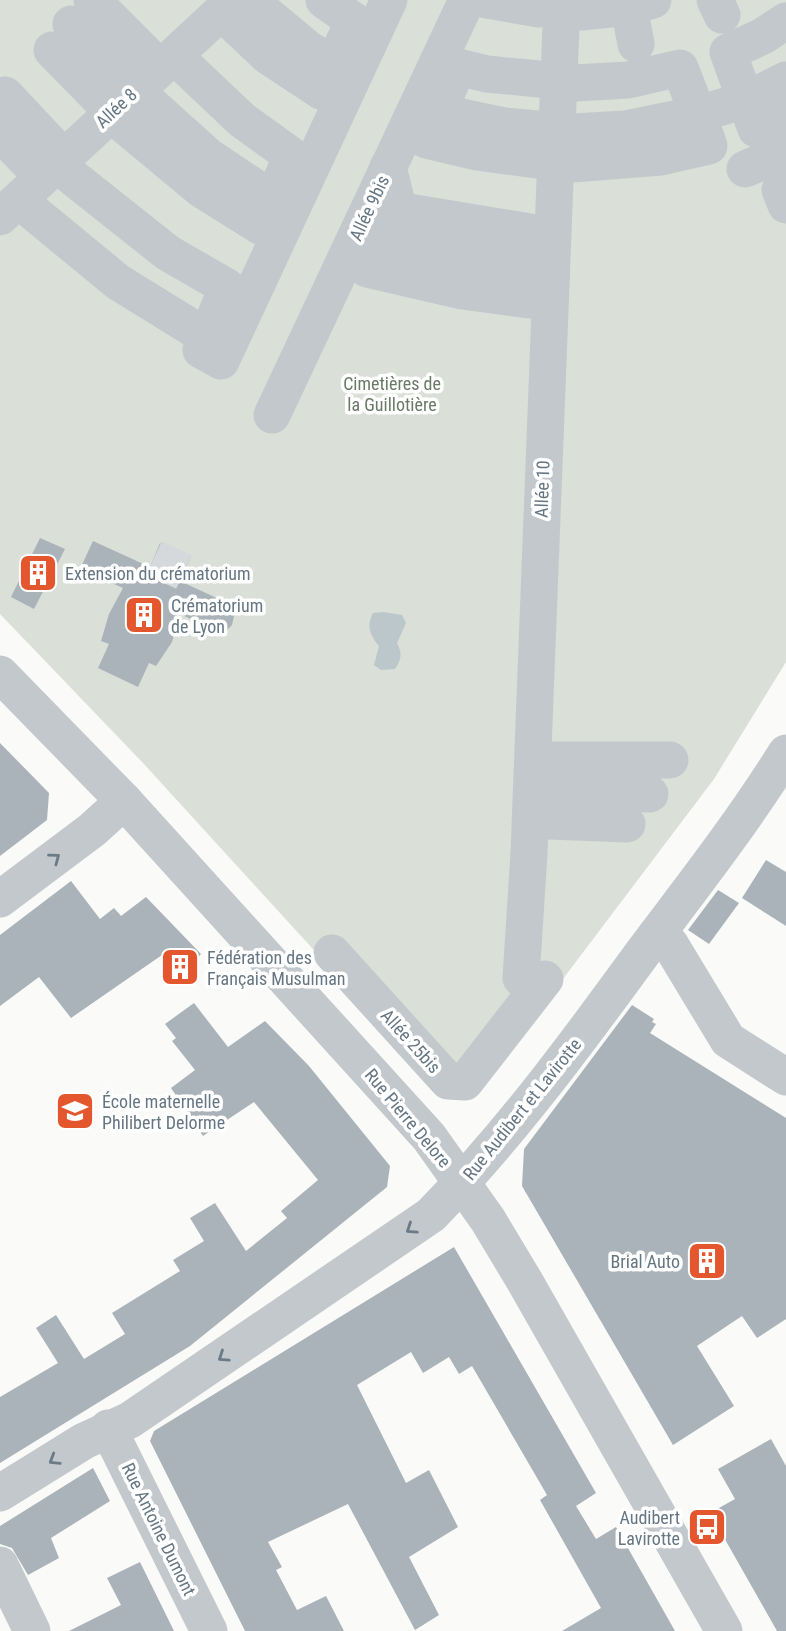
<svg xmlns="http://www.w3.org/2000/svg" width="786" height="1631" font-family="'Roboto Condensed',sans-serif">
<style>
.green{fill:#dadfd7}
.water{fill:#bbc7cb}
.building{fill:#aab3b9}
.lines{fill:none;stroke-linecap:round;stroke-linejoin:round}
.minor-tunnel{stroke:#d5d9db;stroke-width:37;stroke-dasharray:37 18;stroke-linecap:butt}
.minor{stroke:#c3c8cc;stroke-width:37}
.oneway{stroke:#6a7a87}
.labels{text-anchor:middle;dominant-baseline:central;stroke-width:7;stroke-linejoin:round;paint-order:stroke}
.street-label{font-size:18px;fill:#657683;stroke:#fff}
.park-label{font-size:18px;fill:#687a64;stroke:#fff}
.poi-label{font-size:18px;fill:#657683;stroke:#fff;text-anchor:start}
</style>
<rect width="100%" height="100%" fill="#fafaf8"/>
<path class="green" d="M0 0H786V662L714 779 473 1098H449L143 763 0 614Z"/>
<path class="water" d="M383 612 402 615 406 623 397 643C402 653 402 659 395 669L381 670 374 665 379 646C370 635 366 626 373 613Z"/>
<g class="building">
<path d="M40 538 65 549 34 609 11 597Z"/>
<path d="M93 541 150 567 160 543 191 557 180 581 236 607 232 625 223 634 180 614 172 642 156 666 149 663 138 687 98 668 109 644 101 641 109 614 123 588 80 569Z"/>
<path d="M0 743 49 793 47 820 0 856Z"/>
<path d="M766 860 786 872V926L742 898Z"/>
<path d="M71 881 100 919 114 908 121 916 146 897 201 954 179 980 162 955 71 1018 39 977 0 1006V935Z"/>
<path d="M718 890 739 903 709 944 688 930Z"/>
<path d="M194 1003 228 1047 265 1021 309 1066 390 1166 387 1187 190 1346 0 1463V1397L58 1363 36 1328 56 1315 84 1359 125 1334 112 1313 180 1271 173 1260 204 1241 190 1218 215 1203 246 1251 287 1218 281 1211 318 1180 254 1102 203 1136 171 1088 195 1070 172 1041 176 1038 165 1024Z"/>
<path d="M632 1005 654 1019 652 1022 656 1024 650 1033 786 1118V1319L757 1338 742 1316 697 1346 734 1406 673 1445 522 1186 524 1149Z"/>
<path d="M454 1247 596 1493 576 1506 596 1539 616 1527 675 1631H562L601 1608 540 1500 547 1495 472 1366 459 1374 449 1357 423 1373 411 1352 357 1385 406 1483 429 1470 458 1527 409 1557 439 1615 415 1630 348 1504 268 1542 282 1567 276 1570 297 1610 326 1596 344 1631H245L150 1441 154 1431Z"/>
<path d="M771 1439 786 1466V1631H777L710 1513 735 1499 718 1469Z"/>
<path d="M93 1468 110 1501 51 1538 59 1558 28 1575 12 1548 0 1544V1526Z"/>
<path d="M140 1562 174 1631H69L121 1605 107 1578Z"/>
</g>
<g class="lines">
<path class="minor-tunnel" d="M154 558 184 572"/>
<g class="minor">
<path d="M92 0 146 54"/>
<path d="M324 0 354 21 333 64"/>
<path d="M487 0 539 9"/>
<path d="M715 0 722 15"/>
<path d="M253 3 307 48 333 65"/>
<path d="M629 7 636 44"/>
<path d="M582 12 629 7 653 0"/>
<path d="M786 21 763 36 728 52 756 129 786 116"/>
<path d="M232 22 268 56 321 91"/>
<path d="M71 24 123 76"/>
<path d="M52 50 99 98"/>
<path d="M575 83 628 80 680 68 698 114 746 100 786 80"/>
<path d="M5 95 51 144"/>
<path d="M148 102 208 156 272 199"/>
<path d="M440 108 458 67 487 74 539 79"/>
<path d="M438 112 505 126 537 129"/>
<path d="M124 125 201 189 260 226 292 156 242 120 186 67"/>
<path d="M0 133 29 163"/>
<path d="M426 140 477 152 536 160"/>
<path d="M572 164 661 157 709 146 698 114 625 129 573 132"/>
<path d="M388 167 397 203 403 211 530 232 529 300 462 291 367 269 397 203"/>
<path d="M745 169 786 152"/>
<path d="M786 187 780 190 786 205"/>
<path d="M33 212 118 282 207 337 227 287 168 253 71 176"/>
<path d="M0 217 234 0"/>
<path d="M381 238 460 256 530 264"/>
<path d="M207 337 201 350 221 361 389 0"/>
<path d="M272 415 467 0"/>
<path d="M0 674 124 801 429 1137 488 1220 524 1280 724 1631"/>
<path d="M550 792 650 794"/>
<path d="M627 824 549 821 550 760H670"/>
<path d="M0 899 92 830 124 801"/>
<path d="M656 935 670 944 728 1040 786 1077"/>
<path d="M332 953 448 1081 465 1082 545 979"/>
<path d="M521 978 529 853 562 0"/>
<path d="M108 1428 209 1631"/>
<path d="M0 1493 84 1441 130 1420 431 1215C510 1134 577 1043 644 951 693 886 743 822 786 753"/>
<path d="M0 1565 32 1631"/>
</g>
</g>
<defs><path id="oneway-chevron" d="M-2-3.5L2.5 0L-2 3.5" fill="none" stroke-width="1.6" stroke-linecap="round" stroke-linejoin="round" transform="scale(1.75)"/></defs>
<g class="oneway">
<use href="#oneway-chevron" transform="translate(55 858) rotate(-37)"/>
<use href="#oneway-chevron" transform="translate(411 1229) rotate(146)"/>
<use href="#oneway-chevron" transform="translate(223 1357) rotate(146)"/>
<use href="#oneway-chevron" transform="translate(54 1460) rotate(148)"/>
</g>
<defs>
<g id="building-square" transform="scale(2.0125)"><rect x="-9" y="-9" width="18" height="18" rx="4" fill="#e4572e" stroke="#fff"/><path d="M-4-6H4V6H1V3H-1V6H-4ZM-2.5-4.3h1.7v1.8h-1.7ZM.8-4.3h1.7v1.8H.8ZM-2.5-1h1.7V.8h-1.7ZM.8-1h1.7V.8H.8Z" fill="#fff"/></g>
<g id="school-square" transform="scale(2.0125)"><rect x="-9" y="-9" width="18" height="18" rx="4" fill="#e4572e" stroke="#fff"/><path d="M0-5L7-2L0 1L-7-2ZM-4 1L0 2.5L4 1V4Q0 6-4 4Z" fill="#fff"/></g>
<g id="bus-square" transform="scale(2.0125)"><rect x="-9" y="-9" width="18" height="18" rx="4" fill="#e4572e" stroke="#fff"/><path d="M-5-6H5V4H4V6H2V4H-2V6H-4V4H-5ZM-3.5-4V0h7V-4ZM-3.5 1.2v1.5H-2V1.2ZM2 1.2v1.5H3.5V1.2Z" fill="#fff"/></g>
</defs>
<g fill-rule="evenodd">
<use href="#building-square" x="38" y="573"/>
<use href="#building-square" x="144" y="615"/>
<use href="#building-square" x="180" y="967"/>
<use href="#school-square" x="75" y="1111"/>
<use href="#building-square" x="707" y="1261"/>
<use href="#bus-square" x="707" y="1527"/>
</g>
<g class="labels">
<g class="street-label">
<text transform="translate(116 108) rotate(-43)">Allée 8</text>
<text transform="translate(369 208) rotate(-65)">Allée 9bis</text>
<text transform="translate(542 489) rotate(-88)">Allée 10</text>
<text transform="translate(411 1041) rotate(48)">Allée 25bis</text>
<text transform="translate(522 1109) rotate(-51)">Rue Audibert et Lavirotte</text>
<text transform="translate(408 1118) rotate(50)">Rue Pierre Delore</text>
<text transform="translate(159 1529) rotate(64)">Rue Antoine Dumont</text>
</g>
<g class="park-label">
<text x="392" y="383">Cimetières de<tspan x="392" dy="21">la Guillotière</tspan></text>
</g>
<g class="poi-label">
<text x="65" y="573">Extension du crématorium</text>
<text x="171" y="605">Crématorium<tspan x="171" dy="21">de Lyon</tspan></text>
<text x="207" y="957">Fédération des<tspan x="207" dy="21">Français Musulman</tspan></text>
<text x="102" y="1101">École maternelle<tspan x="102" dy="21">Philibert Delorme</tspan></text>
<text x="680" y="1261" text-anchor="end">Brial Auto</text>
<text x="680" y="1517" text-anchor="end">Audibert<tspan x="680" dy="21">Lavirotte</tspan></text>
</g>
</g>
</svg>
